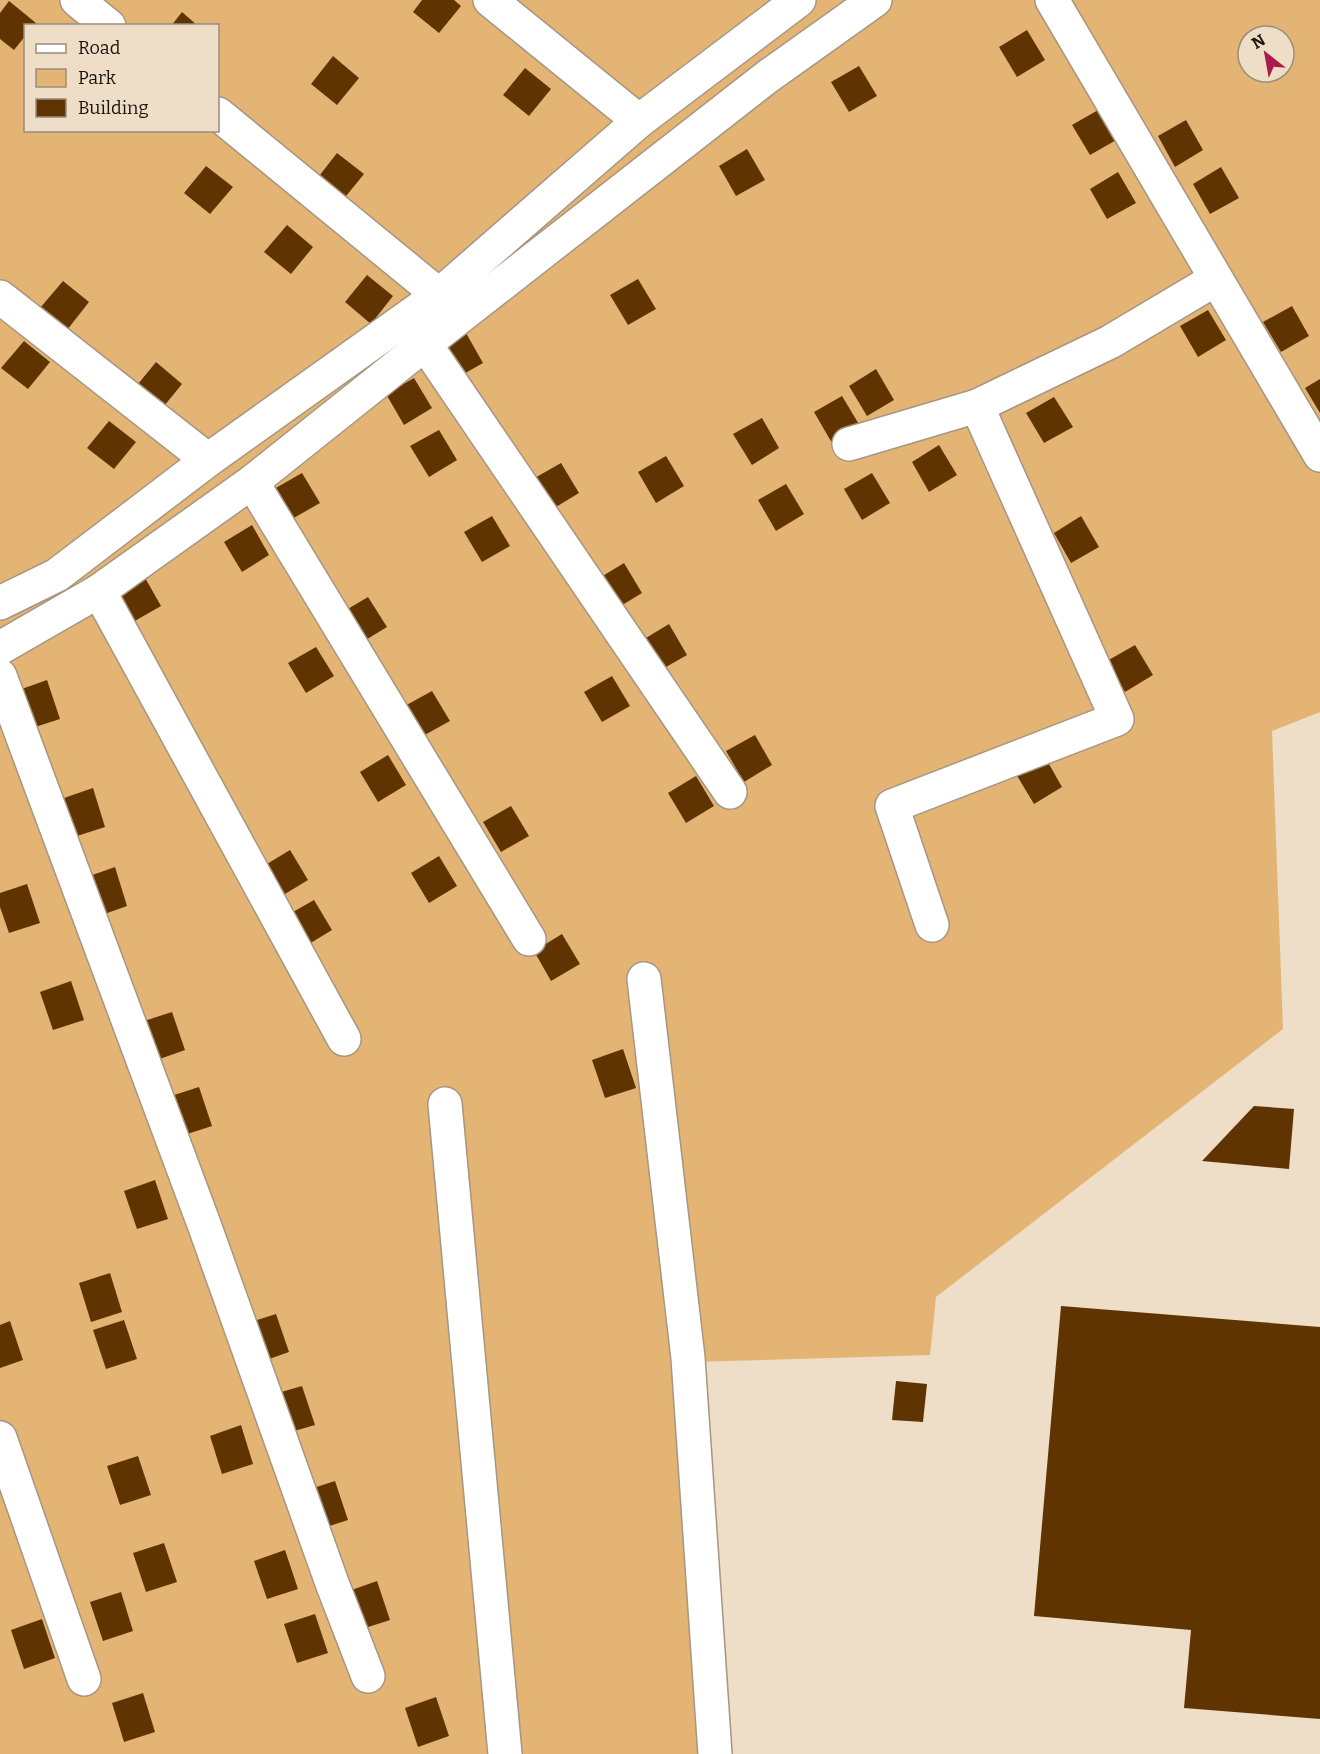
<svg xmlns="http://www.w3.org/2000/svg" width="1320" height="1754" font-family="Bitter,serif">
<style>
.green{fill:#e3b473;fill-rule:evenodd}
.building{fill:#603400}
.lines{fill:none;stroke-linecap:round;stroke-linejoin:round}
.minor-casing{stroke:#a69682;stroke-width:36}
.minor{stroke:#fff;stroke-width:33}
</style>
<rect width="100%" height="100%" fill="#eeddc7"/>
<path class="green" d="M0 0H1320V712L1272 731 1283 1029 936 1297 930 1355 692 1362 720 1754H0ZM26 26H218V130H26ZM1248 36H1284V72H1248Z"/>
<g class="building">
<path d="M422 0H454L461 6 439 33 413 12Z"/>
<path d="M9 1 36 23 34 26H26V35L14 50 0 39V13Z"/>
<path d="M182 12 198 26H171Z"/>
<path d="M1027 30 1045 60 1017 77 999 47Z"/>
<path d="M333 56 359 78 337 105 311 84Z"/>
<path d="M859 66 877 96 849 112 831 82Z"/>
<path d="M525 68 551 89 529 116 503 95Z"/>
<path d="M1100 109 1118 139 1090 155 1072 125Z"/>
<path d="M1186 120 1203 150 1175 167 1158 136Z"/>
<path d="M747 149 765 180 736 196 719 166Z"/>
<path d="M337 153 364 174 342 201 316 180Z"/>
<path d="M206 166 233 187 210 214 184 193Z"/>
<path d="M1221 167 1239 198 1210 214 1193 184Z"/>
<path d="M1118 172 1136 203 1107 219 1090 189Z"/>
<path d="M287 225 313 247 291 274 264 252Z"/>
<path d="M367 275 393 296 371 324 345 302Z"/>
<path d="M638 279 656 309 628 325 610 295Z"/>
<path d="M63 281 89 302 67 330 40 308Z"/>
<path d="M1292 306 1309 336 1281 352 1263 322Z"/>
<path d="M1208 310 1226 340 1198 357 1180 326Z"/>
<path d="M466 333 483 363 455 379 437 349Z"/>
<path d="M24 341 50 362 28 389 1 368Z"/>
<path d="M156 362 182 384 160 411 134 389Z"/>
<path d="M876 369 894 400 867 416 849 386Z"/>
<path d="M414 378 432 408 404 425 386 394Z"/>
<path d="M1320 379V413L1305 388Z"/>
<path d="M842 396 860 426 832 443 814 412Z"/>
<path d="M1054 397 1073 427 1044 443 1026 413Z"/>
<path d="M762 418 779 448 752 465 733 434Z"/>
<path d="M109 421 136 442 114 469 87 448Z"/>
<path d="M439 430 457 460 429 477 410 446Z"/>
<path d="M939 445 957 475 929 492 912 462Z"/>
<path d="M666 456 684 486 656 503 638 472Z"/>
<path d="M561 463 579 493 551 510 533 479Z"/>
<path d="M302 473 320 503 292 519 274 489Z"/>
<path d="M872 473 890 503 862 520 844 489Z"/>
<path d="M786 484 804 514 776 531 758 500Z"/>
<path d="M492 516 510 546 482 562 464 532Z"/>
<path d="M1081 516 1099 547 1071 563 1054 533Z"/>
<path d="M252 525 269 555 242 572 224 542Z"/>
<path d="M624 563 642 593 614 610 596 580Z"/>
<path d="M144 576 161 606 133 622 116 592Z"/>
<path d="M368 597 387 627 359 644 341 613Z"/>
<path d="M669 624 687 655 659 671 641 641Z"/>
<path d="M1135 645 1153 675 1125 692 1107 661Z"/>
<path d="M316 647 334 676 306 693 288 663Z"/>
<path d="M612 676 630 706 602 722 584 692Z"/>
<path d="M47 680 60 719 29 729 16 691Z"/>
<path d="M432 691 450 721 421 737 403 707Z"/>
<path d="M755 735 772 765 744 782 726 751Z"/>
<path d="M388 755 406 785 378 802 360 772Z"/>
<path d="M1045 757 1062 787 1034 804 1016 774Z"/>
<path d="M696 776 714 806 686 823 668 793Z"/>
<path d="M93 788 105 827 74 837 61 799Z"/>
<path d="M511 806 529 836 501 852 483 822Z"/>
<path d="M290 850 308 880 280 897 262 867Z"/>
<path d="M439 856 457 886 429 903 411 873Z"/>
<path d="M115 867 127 906 96 917 84 878Z"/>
<path d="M27 884 40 923 9 933 0 907V893Z"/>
<path d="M314 900 332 930 304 947 286 916Z"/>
<path d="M562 934 580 964 551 981 534 951Z"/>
<path d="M71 981 84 1020 53 1030 40 992Z"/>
<path d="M172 1012 185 1050 154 1061 141 1022Z"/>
<path d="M623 1049 636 1088 605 1098 592 1060Z"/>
<path d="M199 1087 212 1126 181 1136 168 1097Z"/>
<path d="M1254 1106 1294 1109 1289 1169 1202 1161Z"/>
<path d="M155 1180 168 1219 137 1229 124 1191Z"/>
<path d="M110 1273 122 1312 91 1322 79 1283Z"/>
<path d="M1061 1306 1320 1327V1719L1184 1708 1191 1630 1034 1616Z"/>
<path d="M276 1314 289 1352 258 1363 245 1324Z"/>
<path d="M124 1320 137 1359 106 1369 93 1330Z"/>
<path d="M10 1321 23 1360 0 1368V1325Z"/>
<path d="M896 1381 927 1384 923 1422 892 1420Z"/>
<path d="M302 1386 315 1425 284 1434 271 1395Z"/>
<path d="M241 1425 253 1464 222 1474 210 1436Z"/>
<path d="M138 1456 151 1495 120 1505 107 1466Z"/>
<path d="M335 1481 348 1520 317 1530 304 1491Z"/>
<path d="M164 1543 177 1582 146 1592 133 1553Z"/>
<path d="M285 1550 298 1589 267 1599 254 1561Z"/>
<path d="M377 1581 390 1620 359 1630 346 1592Z"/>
<path d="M121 1592 133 1631 103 1641 90 1602Z"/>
<path d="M315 1614 328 1653 297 1663 284 1624Z"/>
<path d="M42 1619 55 1658 24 1669 11 1630Z"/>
<path d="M143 1693 155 1732 124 1742 112 1703Z"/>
<path d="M436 1697 449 1736 418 1747 405 1708Z"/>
</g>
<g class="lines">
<g class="minor-casing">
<g id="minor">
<path d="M77 0 109 26"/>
<path d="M490 0 639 121"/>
<path d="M1052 0 1320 455"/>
<path d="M218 114 439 295"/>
<path d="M0 297 208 460"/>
<path d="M425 344 730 792"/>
<path d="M849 444 977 406 1110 342 1216 279"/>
<path d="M252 482 529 939"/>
<path d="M99 591 344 1039"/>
<path d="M0 603 57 575 208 460 439 295 639 121 799 0"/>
<path d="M0 648 99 591 252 482 425 344 767 77 875 0"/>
<path d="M0 676 205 1227 332 1583 368 1676"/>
<path d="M932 925 892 806 1117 719 977 406"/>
<path d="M644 979 688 1358 715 1754"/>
<path d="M445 1104 505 1754"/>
<path d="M0 1438 84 1679"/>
</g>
</g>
<use href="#minor" class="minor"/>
</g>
<rect x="24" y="24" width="195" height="108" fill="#eeddc7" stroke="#998d7c" stroke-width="1.5"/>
<rect x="36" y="44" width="30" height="9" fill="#ffffff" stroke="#998d7c" stroke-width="1.5"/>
<text x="78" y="54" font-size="18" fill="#1a140c">Road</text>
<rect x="36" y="69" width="30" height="18" fill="#e3b473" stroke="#998d7c" stroke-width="1.5"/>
<text x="78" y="84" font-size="18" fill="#1a140c">Park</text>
<rect x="36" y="99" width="30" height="18" fill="#603400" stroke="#998d7c" stroke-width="1.5"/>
<text x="78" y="114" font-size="18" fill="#1a140c">Building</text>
<g transform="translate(1266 54) rotate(329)"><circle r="28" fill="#eeddc7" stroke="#998d7c" stroke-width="1.5"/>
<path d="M0-4.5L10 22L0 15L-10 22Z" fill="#ab1a4f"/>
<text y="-9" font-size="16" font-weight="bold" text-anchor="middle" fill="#1a140c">N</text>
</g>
</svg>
